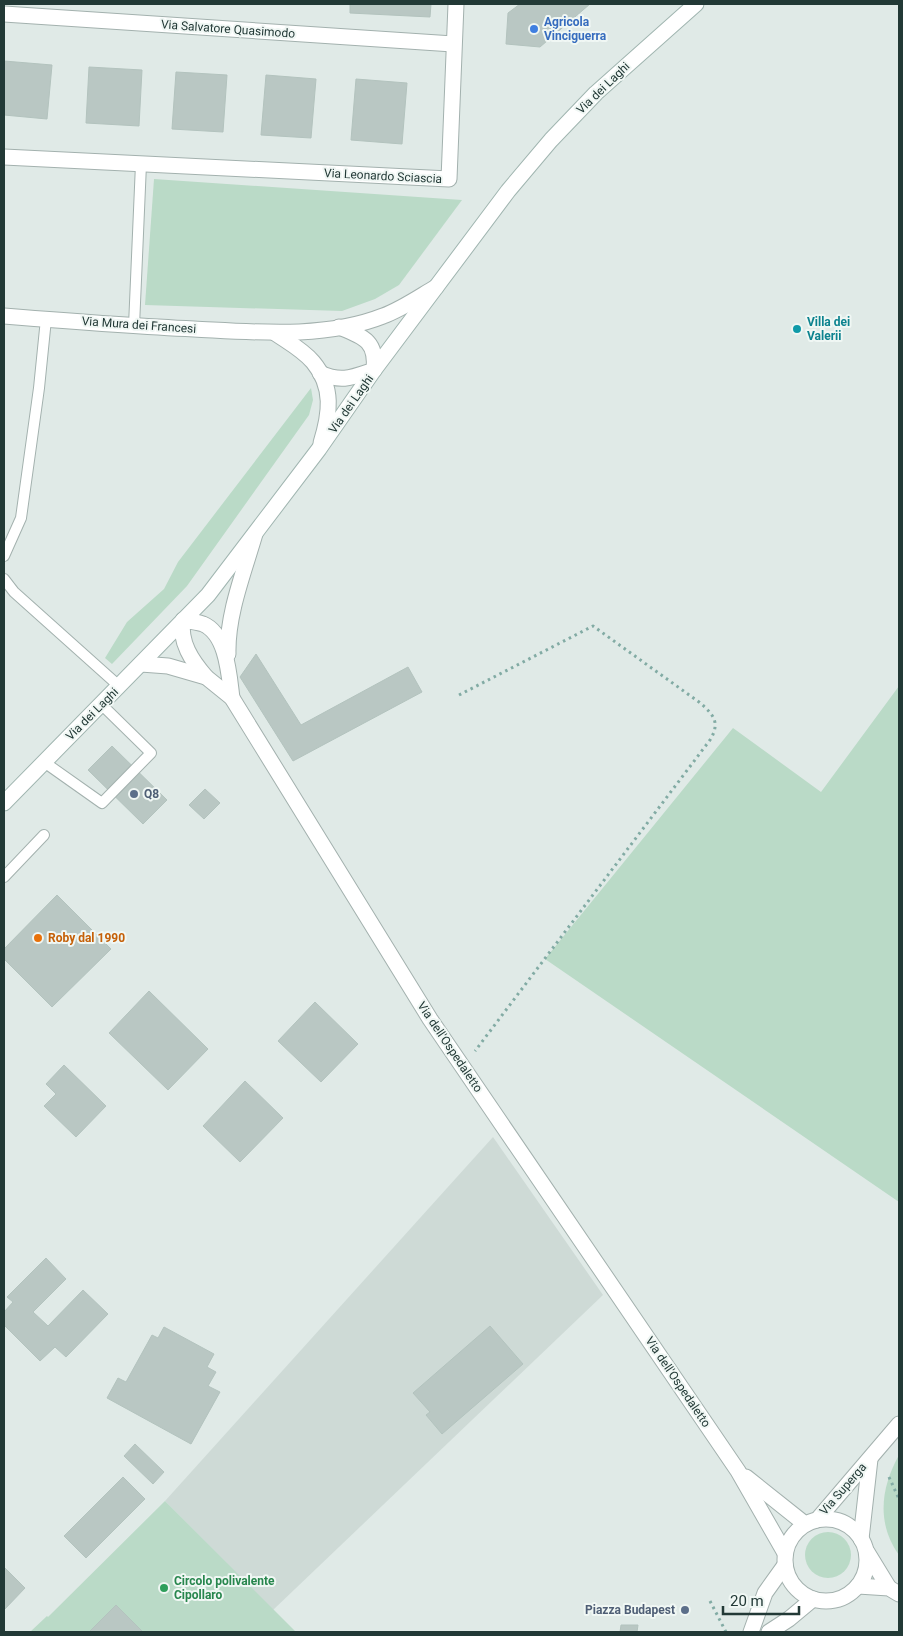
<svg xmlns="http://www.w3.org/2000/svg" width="903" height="1636" font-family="Roboto,sans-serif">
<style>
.built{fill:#cedad6}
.green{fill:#badac7}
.building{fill:#b9c7c3;stroke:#b3c3be}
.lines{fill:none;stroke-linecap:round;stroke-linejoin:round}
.service-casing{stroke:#a3b1ae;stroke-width:12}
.minor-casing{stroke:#a3b1ae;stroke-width:17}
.tertiary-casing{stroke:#a3b1ae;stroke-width:17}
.secondary-casing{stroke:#a0b5b0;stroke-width:17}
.path{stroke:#82aba4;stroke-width:3;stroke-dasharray:2.5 4;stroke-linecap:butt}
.service{stroke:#fff;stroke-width:10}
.minor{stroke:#fff;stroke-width:15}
.tertiary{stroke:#fff;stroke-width:15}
.secondary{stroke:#fff;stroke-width:15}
.shop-dot{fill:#3f7fe0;stroke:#f0f7f4;stroke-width:2}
.culture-dot{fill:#0f9aa8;stroke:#f0f7f4;stroke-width:2}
.service-dot{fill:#5c6f8a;stroke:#f0f7f4;stroke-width:2}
.food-dot{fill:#e8710a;stroke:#f0f7f4;stroke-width:2}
.leisure-dot{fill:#2e9e5b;stroke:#f0f7f4;stroke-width:2}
.labels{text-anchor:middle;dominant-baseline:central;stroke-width:4;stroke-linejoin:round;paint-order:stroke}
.shop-label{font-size:12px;font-weight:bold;fill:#366cbe;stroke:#f0f7f4;text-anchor:start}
.street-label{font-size:12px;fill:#223936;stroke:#f0f7f4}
.culture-label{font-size:12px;font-weight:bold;fill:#0d838f;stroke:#f0f7f4;text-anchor:start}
.service-label{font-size:12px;font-weight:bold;fill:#4e5e75;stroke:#f0f7f4;text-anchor:start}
.food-label{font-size:12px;font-weight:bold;fill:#c56008;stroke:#f0f7f4;text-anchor:start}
.leisure-label{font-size:12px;font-weight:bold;fill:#27864d;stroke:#f0f7f4;text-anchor:start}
</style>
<rect width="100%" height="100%" fill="#e0eae7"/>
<path class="built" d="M493 1137 603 1295 273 1610 165 1501Z"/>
<g class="green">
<path d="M154 179 462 200 399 285 375 299 342 311 145 305Z"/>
<path d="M311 388 313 400 309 415 187 586 112 664 105 658 127 622 164 589 178 562Z"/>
<path d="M899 686V1202L545 959 733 728 821 792Z"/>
<path d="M899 1455V1555C876 1523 881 1487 899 1455Z"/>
<path d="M165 1501 296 1632H30L47 1616 48 1617Z"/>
<circle cx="828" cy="1555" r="23"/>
</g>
<g class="building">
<path d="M350 4H431L430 17 350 13Z"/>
<path d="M520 4H590L540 47 506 44 508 13Z"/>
<path d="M4 61 52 65 47 119 4 115Z"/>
<path d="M89 67 142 70 139 126 86 123Z"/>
<path d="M176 72 227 75 223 132 172 129Z"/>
<path d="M266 75 316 79 311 138 261 135Z"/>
<path d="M356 79 407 83 402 144 351 140Z"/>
<path d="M256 654 301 725 408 667 422 692 293 761 240 677Z"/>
<path d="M112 746 167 800 143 824 88 770Z"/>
<path d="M205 789 220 803 204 819 189 805Z"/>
<path d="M57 895 111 949 52 1007 4 959V949Z"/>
<path d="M149 991 208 1049 168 1090 109 1033Z"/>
<path d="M315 1002 358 1044 321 1082 278 1041Z"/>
<path d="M64 1065 106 1106 76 1137 44 1106 56 1094 46 1084Z"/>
<path d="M245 1081 283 1118 240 1162 203 1126Z"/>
<path d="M46 1258 66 1279 33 1312 48 1326 83 1290 108 1314 66 1357 55 1347 40 1361 4 1325V1312L13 1302 7 1297Z"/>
<path d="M490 1326 523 1364 442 1434 426 1415 430 1412 413 1393Z"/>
<path d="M164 1327 214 1354 207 1367 216 1372 208 1386 220 1392 191 1444 107 1398 118 1378 126 1382 152 1335 158 1338Z"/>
<path d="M135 1444 164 1472 153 1484 124 1456Z"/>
<path d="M123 1477 145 1499 86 1558 64 1536Z"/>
<path d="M4 1567 25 1588 4 1610Z"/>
<path d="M116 1605 143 1632H89Z"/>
<path d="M621 1625H638L637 1632H620Z"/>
</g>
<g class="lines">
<g class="service-casing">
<g id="service">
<path d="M134 326 141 164"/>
<path d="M4 556 21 518 39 388 46 319"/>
<path d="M4 579 14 592 119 686"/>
<path d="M44 762 102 803 151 753 101 704"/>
<path d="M4 877 44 835"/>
</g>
</g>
<g class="minor-casing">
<g id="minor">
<path d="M4 14 453 44"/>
<path d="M4 157 449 179 456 4"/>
<path d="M228 654C227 614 244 572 255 534"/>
<path d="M141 664 168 666 206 677 232 698 430 1019 738 1471 785 1553"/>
<path d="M206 677C192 661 179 642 183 620 190 621 197 622 203 624 227 634 229 675 232 698"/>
<path d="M746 1477 805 1524"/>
<circle cx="826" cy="1560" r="41"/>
<path d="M817 1520 899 1424"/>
<path d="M861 1539 870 1459"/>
<path d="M867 1552 889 1588"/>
<path d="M858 1586 889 1588 899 1594"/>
<path d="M751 1632 765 1593 785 1565"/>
<path d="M769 1632 789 1619 813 1599"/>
</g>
</g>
<g class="tertiary-casing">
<g id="tertiary">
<path d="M4 316C67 321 130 326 194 329 254 332 325 339 383 316 402 309 419 297 436 287"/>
<path d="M275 333C288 342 303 350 313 362 334 387 330 414 321 443"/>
<path d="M320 373C342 383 353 377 374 370 377 341 364 337 339 327"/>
</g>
</g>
<g class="secondary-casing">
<path id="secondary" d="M4 803 208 595 319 449 374 370 508 191 551 140 596 93 696 4"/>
</g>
<g class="path">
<path d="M459 695 593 626 699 702C713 714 721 722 710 740L475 1051"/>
<path d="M889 1477 899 1499"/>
<path d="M710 1601 726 1632"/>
</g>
<use href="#service" class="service"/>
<use href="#minor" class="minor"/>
<use href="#tertiary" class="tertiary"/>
<use href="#secondary" class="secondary"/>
</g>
<circle class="shop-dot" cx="534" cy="29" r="5"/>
<circle class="culture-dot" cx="797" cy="329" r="5"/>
<g class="service-dot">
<circle cx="134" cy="794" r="5"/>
<circle cx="685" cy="1610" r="5"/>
</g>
<circle class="food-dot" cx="38" cy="938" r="5"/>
<circle class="leisure-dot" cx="164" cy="1588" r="5"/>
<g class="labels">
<g class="shop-label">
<text x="544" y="22">Agricola<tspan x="544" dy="14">Vinciguerra</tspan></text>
</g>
<g class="street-label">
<text transform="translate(228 29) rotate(4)">Via Salvatore Quasimodo</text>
<text transform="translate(603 88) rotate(-44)">Via dei Laghi</text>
<text transform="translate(383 176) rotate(3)">Via Leonardo Sciascia</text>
<text transform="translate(139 325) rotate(4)">Via Mura dei Francesi</text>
<text transform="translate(351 404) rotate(-55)">Via dei Laghi</text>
<text transform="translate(92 714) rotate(-45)">Via dei Laghi</text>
<text transform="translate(450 1047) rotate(56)">Via dell'Ospedaletto</text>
<text transform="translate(678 1382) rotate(56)">Via dell'Ospedaletto</text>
<text transform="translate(843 1489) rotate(-49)">Via Superga</text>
</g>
<g class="culture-label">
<text x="807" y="322">Villa dei<tspan x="807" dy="14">Valerii</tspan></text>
</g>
<g class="service-label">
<text x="144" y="794">Q8</text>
<text x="675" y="1610" text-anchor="end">Piazza Budapest</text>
</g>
<g class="food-label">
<text x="48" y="938">Roby dal 1990</text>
</g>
<g class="leisure-label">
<text x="174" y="1581">Circolo polivalente<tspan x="174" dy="14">Cipollaro</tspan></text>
</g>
</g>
<rect width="903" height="1636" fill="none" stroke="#223936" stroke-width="10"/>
<path d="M723 1606v8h76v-8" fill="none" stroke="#223936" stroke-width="2.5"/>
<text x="730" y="1606" font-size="15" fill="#223936" stroke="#f0f7f4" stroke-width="4" paint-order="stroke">20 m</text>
</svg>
